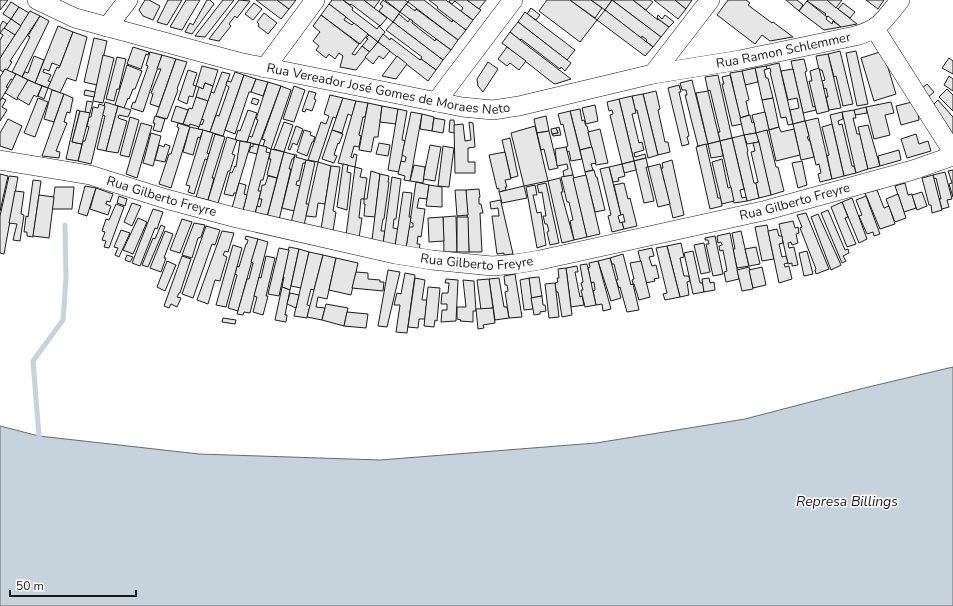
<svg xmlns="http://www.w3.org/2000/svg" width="953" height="606" font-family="'Nunito Sans',sans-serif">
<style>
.water{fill:#c6d2dc;stroke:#6a6a6a}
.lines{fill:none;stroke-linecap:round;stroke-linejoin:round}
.stream{stroke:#c6d2dc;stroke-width:5}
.building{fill:#e6e6e6;stroke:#1a1a1a}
.minor-casing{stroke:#1a1a1a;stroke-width:20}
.minor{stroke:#fff;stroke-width:19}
.labels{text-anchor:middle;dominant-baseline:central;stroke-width:3;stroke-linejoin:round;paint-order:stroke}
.street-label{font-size:13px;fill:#1a1a1a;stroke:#fff}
.water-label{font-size:14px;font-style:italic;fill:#1a1a1a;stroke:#fff}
</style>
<rect width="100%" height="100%" fill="#fff"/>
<path class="water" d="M953 367V606H0V426L39 436 199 454 380 460 596 443 745 419 864 388Z"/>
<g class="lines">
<path class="stream" d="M39 436 33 361 63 320 66 278 65 225"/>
</g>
<g class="building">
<path d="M0 0H8L0 10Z"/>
<path d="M145 0H149L160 6 153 20 143 16 139 10Z"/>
<path d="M168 0H182L167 25 157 22Z"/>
<path d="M186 0H200L182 30 170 27Z"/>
<path d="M207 0H210L214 4 192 34 185 32 190 23 193 25Z"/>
<path d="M223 0H234L205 37 195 36Z"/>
<path d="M239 0 250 1 237 18 235 16 229 24 231 26 219 41 209 39Z"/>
<path d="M256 0H277L289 9 281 19Z"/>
<path d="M277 0H296L289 9Z"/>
<path d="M332 0H343L353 8 352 10 377 29 379 26 385 32 378 42 329 4Z"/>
<path d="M343 0H364L387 18 380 26 351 4 350 5Z"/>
<path d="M364 0H380L374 8Z"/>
<path d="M383 0 400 12 393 22 379 11 383 6 380 4Z"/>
<path d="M385 0H405L408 2 400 12Z"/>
<path d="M409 0H424L452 22 453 20 466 30 458 40 408 2Z"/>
<path d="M429 0H446L473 20 466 30 437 8 438 7Z"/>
<path d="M450 0H467L481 10 473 20 461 11 463 8 455 1 452 4 449 2Z"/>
<path d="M467 0H486L479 9Z"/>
<path d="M547 0H570L597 20 580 42 539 11Z"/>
<path d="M570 0H591L602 8 595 18Z"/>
<path d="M591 0H612L605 10Z"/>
<path d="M612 0H633L658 20V19L669 27 661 37Z"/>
<path d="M612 0 661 37 653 47 646 41 647 40 642 36 641 38 605 10Z"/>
<path d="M633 0H650L653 2 646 10Z"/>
<path d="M654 0H675L686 9 678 19Z"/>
<path d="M675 0H692L686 9Z"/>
<path d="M728 0H746L750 3 748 5 772 23 773 22 793 37 770 41 762 35 755 44 717 15Z"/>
<path d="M786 0H797L803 5 799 11Z"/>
<path d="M808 0H827L857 24 841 27 828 16 827 17 825 15 826 14 807 1Z"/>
<path d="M827 0H842L836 8Z"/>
<path d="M866 0H884L878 9Z"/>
<path d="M807 1 827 17 826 19 832 24 833 21 841 27 824 30 799 11Z"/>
<path d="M11 2 19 7 11 19 3 14Z"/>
<path d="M254 3 262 9 253 20 245 14Z"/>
<path d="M843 3 855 12 850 18 838 9Z"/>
<path d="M329 4 346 17 344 20 352 25 354 23 368 34 360 44 321 15Z"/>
<path d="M406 4 415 11 416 9 458 40 451 50 400 12Z"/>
<path d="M19 7 29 13 21 26 11 19Z"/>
<path d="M531 8 540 15 536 20 527 14Z"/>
<path d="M605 10 653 47 645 56 597 20Z"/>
<path d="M30 11 40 16 10 61 12 62 7 70 5 69 3 72 0 70V58Z"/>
<path d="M525 12 575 50 567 60 518 22Z"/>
<path d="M264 13 277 23 268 34 258 26 259 24 257 22Z"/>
<path d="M399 14 408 22 410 19 413 21 412 23 435 41 436 39 451 50 443 60 393 22Z"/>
<path d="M321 15 359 44 352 54 355 55 362 46 370 52 356 70 340 67 343 56 339 53 335 59 329 54 326 58 316 50 319 46 313 41 320 32 313 26Z"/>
<path d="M658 15 662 19 665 15 674 22 669 27 657 18Z"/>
<path d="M40 16 49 21 22 77 12 72 30 37 28 36Z"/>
<path d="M11 19 21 26 15 35 4 28Z"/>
<path d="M3 21 7 24 0 34V26Z"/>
<path d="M393 22 443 60 436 70 421 59 422 57 386 30Z"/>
<path d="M518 22 571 63 565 71 561 67 560 69 521 39 520 40 510 32Z"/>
<path d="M58 26 73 32 60 66 52 63 49 71 44 69 43 72 51 75 48 81 51 82 48 88 35 83Z"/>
<path d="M4 28 15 35 0 58V40L3 35 0 33Z"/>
<path d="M73 32 87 37 76 81 67 78 60 93 48 88 57 67 59 68 60 66Z"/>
<path d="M510 32 520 40 571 79 555 84 553 83 502 43Z"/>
<path d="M383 34 390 40 391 38 420 60 421 59 436 70 428 81 378 42Z"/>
<path d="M369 35 378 42 370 52 362 46 368 39 366 38Z"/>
<path d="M94 38 107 41 97 85 84 82Z"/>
<path d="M378 42 390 51 383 59 379 56 373 64 365 57Z"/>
<path d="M133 47 149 52 148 55 146 54 141 69 127 64Z"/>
<path d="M507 47 526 61 519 70 510 63 507 66 498 59Z"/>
<path d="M840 51 853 104 843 106 836 76 834 77 828 54Z"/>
<path d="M856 51 868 104 857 106 846 53Z"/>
<path d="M883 51 896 94 874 101 861 58Z"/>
<path d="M150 52 162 55 143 112 131 108 133 102 135 103 148 66 146 65Z"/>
<path d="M828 54 841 108 829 110 826 97H828L826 88 824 89 822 81 825 80 822 70H819L816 56Z"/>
<path d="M103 55 114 58 103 103 93 101Z"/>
<path d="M162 55 176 59 159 107 150 104 153 94 151 93 161 69H157Z"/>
<path d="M34 56 44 60 35 83 22 77 25 72 28 73Z"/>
<path d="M397 56 407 64 396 79 382 76Z"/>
<path d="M117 57 126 59 119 89H117L114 101 106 99Z"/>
<path d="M949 58 953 61V74L942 68Z"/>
<path d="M176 59 187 62 177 89 178 90 167 119 156 116Z"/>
<path d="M804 59 807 71 805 72 813 107 815 106 816 110 803 113 791 61Z"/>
<path d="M488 62 498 69 483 92 478 86 477 79Z"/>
<path d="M779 63 793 124 788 125 786 117 781 118 770 72H771L770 68 767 69 766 66Z"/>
<path d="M127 65 142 71 135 89H133L129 99 128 98 124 108 115 105Z"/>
<path d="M202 66 218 70 213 86 205 83 203 89 196 86Z"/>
<path d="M766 66 767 69 764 70 766 78H768L773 98 762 100 755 68Z"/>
<path d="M755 68 758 82 745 85 742 71Z"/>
<path d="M819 68 829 111 817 114 809 81H812L810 71Z"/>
<path d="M5 69 16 74 13 80 11 79 6 87 8 88 0 101V77Z"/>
<path d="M793 69 805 121 793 124 790 110 799 108 797 98 788 100 781 71Z"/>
<path d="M188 70 197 73 193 85 196 86 193 97 189 96 187 104 178 100Z"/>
<path d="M742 71 749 100 746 101 749 115 740 118 730 73Z"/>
<path d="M222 72 230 74 210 132 198 129 200 124 202 125 204 120 201 119 211 92 214 93Z"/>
<path d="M235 72 244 75 223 136 210 132 216 115 219 116 229 87 226 85 227 81 231 82Z"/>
<path d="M16 74 28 80 17 100 5 93Z"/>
<path d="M244 75 256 79 251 92H249L235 134 225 130Z"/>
<path d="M718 75 732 138 720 141 718 132H720L710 90 708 91 705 77Z"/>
<path d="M730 75 742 124 732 126 722 84H724L722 77Z"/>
<path d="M949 76 953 79V91L944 85Z"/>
<path d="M256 79 268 82 263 96 251 92Z"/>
<path d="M28 80 42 86 37 97 34 95 29 105 17 98Z"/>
<path d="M692 80 708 144 698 146 685 95H687L686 90H682L680 83Z"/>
<path d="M268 82 281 86 259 145 247 142 249 136 252 137 258 120 256 119Z"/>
<path d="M205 83 213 86 208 101 196 97 199 87 203 89Z"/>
<path d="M927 84 934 92 926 99 919 91Z"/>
<path d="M679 85 681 92H679L689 136 687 137 689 144 682 146 668 88Z"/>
<path d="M42 86 48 88 44 99 38 96Z"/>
<path d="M281 86 291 90 271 149 263 146 265 140 262 139Z"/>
<path d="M294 86 305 90 294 122 283 119Z"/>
<path d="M947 89 953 95V111L939 97Z"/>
<path d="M52 90 64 94 54 122 44 119Z"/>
<path d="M85 90 95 92 94 97 84 95Z"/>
<path d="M309 91 316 93 314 99 316 100 312 111 306 109 305 112 302 111Z"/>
<path d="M656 91 660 109 658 110 665 142H668L670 152 658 155 643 94Z"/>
<path d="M708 91 720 141 708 144 696 93Z"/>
<path d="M64 94 73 98 70 113 67 112 64 122 67 123 56 151 60 152 59 158 42 156Z"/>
<path d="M643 94 658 155 648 158 637 110H635L632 96Z"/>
<path d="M330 95 343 98 336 118 333 117 318 162 308 160 321 122 326 124 329 116 324 114Z"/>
<path d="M632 96 636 113 632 114 639 143 642 142 644 150 634 153 635 157 645 154 646 158 634 161 619 99Z"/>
<path d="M196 97 208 101 199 127 190 124 189 126 183 124 189 108 192 109Z"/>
<path d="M2 98 6 100 2 107 7 110 0 121V101Z"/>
<path d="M38 98 48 102 35 137 24 133Z"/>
<path d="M253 98 259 100 257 105 251 103Z"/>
<path d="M343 98 356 101 352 116 348 114 342 133 332 130Z"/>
<path d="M773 98 779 127 769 130 762 100Z"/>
<path d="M619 99 634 161 622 164 610 115 613 114 612 110 609 111 607 102Z"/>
<path d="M938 100 953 117V141L930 108Z"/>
<path d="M87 101 93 102 90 113 85 112Z"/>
<path d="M356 101 368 103 365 117H363L359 135 361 136 359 147 354 146 351 157 353 158 354 154 357 155 355 167 338 163Z"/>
<path d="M916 101 919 120 901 125 896 106Z"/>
<path d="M105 102 118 106 106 151 97 149 105 116 102 115Z"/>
<path d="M891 102 894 113 885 115 890 135 874 139 866 107Z"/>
<path d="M368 103 382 106 378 137H374L371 152 359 150Z"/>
<path d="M99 104 105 106 91 164 78 161 83 141H85L89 127 87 126 89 117H91L93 107 98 108Z"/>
<path d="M595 105 598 121 586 124 582 108Z"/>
<path d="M118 106 131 110 128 117 119 115 118 118 127 121 118 153 106 151Z"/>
<path d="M176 106 188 110 183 124 171 121Z"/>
<path d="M382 106 398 109 396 124 380 122Z"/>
<path d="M866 107 867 113 855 115 854 110Z"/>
<path d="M398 109 407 111 402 140 405 141 399 172 388 170Z"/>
<path d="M580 109 582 121 584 120 586 126H587L592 147 580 150 570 111Z"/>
<path d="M77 110 80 111 72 142 82 144 78 161 66 159Z"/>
<path d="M248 110 257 113 247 142 235 140 238 130 240 131Z"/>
<path d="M854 110 856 118H853L857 134H860L868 169 856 173 842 112Z"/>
<path d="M80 111 90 113 82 144 72 142Z"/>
<path d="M570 111 582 159 571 161 569 151 567 152 566 147 568 146 563 124 561 125 558 114Z"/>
<path d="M411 112 422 114 410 181 404 180 405 176 398 174 401 161 405 162 406 157 402 155Z"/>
<path d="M765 112 769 130 756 133 752 115Z"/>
<path d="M842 112 843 119 838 121 839 125 842 124 852 166H854L856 173 844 176 830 115Z"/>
<path d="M422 114 434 117 432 131 420 129Z"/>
<path d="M750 115 752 123 754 122 756 133 744 135 740 118Z"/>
<path d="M155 116 165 119 161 132 153 130 155 123H153Z"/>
<path d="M546 116 549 131 537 133 534 119Z"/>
<path d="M130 117 139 120 129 157 120 155Z"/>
<path d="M434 118 445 120 443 133 432 131Z"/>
<path d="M818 118 832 179 820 182 818 174 821 173 819 164 816 165 805 121Z"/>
<path d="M8 119 22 126 12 150 0 146V133Z"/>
<path d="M450 120H454L455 133 449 132Z"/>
<path d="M805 121 809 136 807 137 809 141H810L814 157 801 160 793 124Z"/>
<path d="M284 122 293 125 284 152 274 149Z"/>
<path d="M469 122 473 123 475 147 468 148V162H475V173H455L454 125 463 124 465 141 471 140Z"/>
<path d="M141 123 152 126 137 178 126 174Z"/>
<path d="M178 123 190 127 171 188 159 184 169 154H171L179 128 177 127Z"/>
<path d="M832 124 844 176 832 179 827 156 829 155 822 127Z"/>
<path d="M868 125 880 166 868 169 858 127Z"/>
<path d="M296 126 303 129 297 145 293 143 290 150 288 149Z"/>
<path d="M535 126 548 181 524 186 511 133Z"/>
<path d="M190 127 203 130 200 138 198 137 193 155 183 152Z"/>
<path d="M559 127 561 135 553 136 552 134 558 133 556 128Z"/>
<path d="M779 127 781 132 794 129 800 155 776 161 769 130Z"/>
<path d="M556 128 558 133 552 134 551 129Z"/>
<path d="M600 129 608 163 596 165 588 132Z"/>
<path d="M203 130 213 133 207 153 209 154 207 160 205 159 194 194 188 192 190 186 186 185Z"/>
<path d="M304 130 311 132 310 135 315 137 313 142H312L307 156 297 152Z"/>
<path d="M332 130 343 134 339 144 338 143 334 155 337 156 334 163 322 159Z"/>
<path d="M767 130 776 167H778L784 191 771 195 756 133Z"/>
<path d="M549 131 558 168 549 170 544 149 541 150 537 133Z"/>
<path d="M151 133 161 136 153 166 143 163Z"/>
<path d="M756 133 759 142 747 144 744 135Z"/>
<path d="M215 134 225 137 212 178H214L208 200 196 197Z"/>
<path d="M916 134 919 144 928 141 931 151 907 158 901 139Z"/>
<path d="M744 135 748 151 747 152 754 183H756L759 198 747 201 732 138Z"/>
<path d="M227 137 237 140 232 154 235 155 230 171H228L218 203 208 200Z"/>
<path d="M510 138 518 176 511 178 502 140Z"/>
<path d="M732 138 744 189 740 190 742 198 746 197 747 201 734 203 720 141Z"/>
<path d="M240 141 251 143 236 193H234L233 196 224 194 230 172 232 173 235 166 236 167Z"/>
<path d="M720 141 723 156 711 158 708 144Z"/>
<path d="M759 142 771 195 759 198 756 183 758 182 751 152 755 151 753 143Z"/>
<path d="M379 143 390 145 388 156 376 154Z"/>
<path d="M165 144 170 146 165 162 155 160 159 145 164 147Z"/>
<path d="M253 144 259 145 257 154 249 152 251 146 253 147Z"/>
<path d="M706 144 718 198H721L722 206 710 209 696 147Z"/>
<path d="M259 145 267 147 266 152 270 153 263 180H261L258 191H261L255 214 243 210Z"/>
<path d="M430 145 441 147 435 181 423 179Z"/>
<path d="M443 146 454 148 449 187 438 186Z"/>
<path d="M566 147 573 175 564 177 563 171 568 169 567 164 557 166 555 149Z"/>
<path d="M592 147 596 163 591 164 593 170 585 172 580 150Z"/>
<path d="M271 149 284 152 277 178 267 175 271 159H269Z"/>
<path d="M899 150 901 160 880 166 878 156Z"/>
<path d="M284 152 295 155 293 159H292L289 169H291L279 220 267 217Z"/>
<path d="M505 152 511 179 505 180 507 187H505L506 190 499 192V188L497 189 489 155Z"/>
<path d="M295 155H297L296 157 306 160 305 163H303L299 181H297L296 185 300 186 294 211 282 208Z"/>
<path d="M646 158 648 167H646L654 201 644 203 634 161Z"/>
<path d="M722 159 728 188 731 187 734 201 722 204 712 162Z"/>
<path d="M306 160 315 162 306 204H309L304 225 291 223Z"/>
<path d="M672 160 684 215 673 218 661 168H663L662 163Z"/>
<path d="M634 161 636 170 624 173 622 164Z"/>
<path d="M802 161 807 185 798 188 792 163Z"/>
<path d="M318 162 331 166 325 204 318 203 316 217 306 216Z"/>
<path d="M343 164 348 165 347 172 351 173 347 210 337 207Z"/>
<path d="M622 164 625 176 618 178 619 181 613 182 609 167Z"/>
<path d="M660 164 670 204 658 207 648 167Z"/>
<path d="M414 165 425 167 423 183 410 181Z"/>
<path d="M331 166 340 167 333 211 336 212 333 231 321 229Z"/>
<path d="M355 167 362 169 360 177 367 178 364 199H361L359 218H362L359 238 346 235Z"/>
<path d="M609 167 621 215 618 216 620 223 622 222 624 229 612 232 608 216 611 215 600 169Z"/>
<path d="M594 170 596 177H597L605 210 595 212 585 172Z"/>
<path d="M953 170V197L949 184 952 183 948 171Z"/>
<path d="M371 171 380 174 375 217 364 216 365 204H364V199H367Z"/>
<path d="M945 172 952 199 947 200 949 207 942 209 939 199H941L936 178 934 179 933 175Z"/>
<path d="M0 174 8 176 0 211Z"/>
<path d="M380 174 389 176 388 182H389L384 219H383L381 231H385L383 243 372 240Z"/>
<path d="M573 175 587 237 574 240 570 221 573 220 569 202H567L561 177Z"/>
<path d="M586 175 600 234 587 237 573 178Z"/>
<path d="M933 175 942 210 932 213 931 205H929L922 178Z"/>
<path d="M9 176 18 177 4 254 0 253V216Z"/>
<path d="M268 176 277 178 267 217 255 214 257 206 260 207 262 199H259L261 191 262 185H265Z"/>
<path d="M392 177 401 179 396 219H394L393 228 398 229 395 246 383 244Z"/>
<path d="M560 178 563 192H561L574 240 562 243 548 181Z"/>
<path d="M33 180 41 181 33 237 27 236V232H24L26 216 28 217Z"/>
<path d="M416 182 429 185 427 199 419 198 417 208 425 209 421 237 418 236 417 244H420L419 251 406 248 409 227H413V223L410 222Z"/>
<path d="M239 183 246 185 244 194 247 195 243 210 232 208Z"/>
<path d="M546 183 559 243 550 245 547 232 549 231 547 224H545L543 216H546L542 192 539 193 537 185Z"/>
<path d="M624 183 628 199 630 198 637 226 624 229 622 222H625L623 214 621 215 614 185Z"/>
<path d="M905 183 908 195 912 194 916 208 904 212 895 186Z"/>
<path d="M429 185 442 187V207L426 206Z"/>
<path d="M535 185 537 195H533L537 213 541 212 546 245 537 248 526 187Z"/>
<path d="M85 186 96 188 87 216 78 213Z"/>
<path d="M524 186 527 198 502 203 499 192Z"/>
<path d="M55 187H74L72 209H52Z"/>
<path d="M96 188 113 194 110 202 107 201 106 204 111 206 108 215 90 209Z"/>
<path d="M479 189 480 197H479V204H481L483 213H480L482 252H469L466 190Z"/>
<path d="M455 190H466L468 215 457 216Z"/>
<path d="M877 190 884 208 889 206 895 224 880 229 865 193Z"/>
<path d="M15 191 24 192 21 214 24 215 20 241 13 240 17 224 9 223Z"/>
<path d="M403 192 412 193 409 217H411L406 248 395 246Z"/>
<path d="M922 192 927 206 917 210 912 195Z"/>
<path d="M898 194 906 218 895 222 886 199Z"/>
<path d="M39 195 54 197 49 238 33 236Z"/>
<path d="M119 196 127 199 125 206 117 203Z"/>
<path d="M866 196 880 234 874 236 873 232 867 234 859 216 862 215 856 200Z"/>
<path d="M852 198 867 239 859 243 842 202Z"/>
<path d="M501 200V202L513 254 504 255V253L497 254 492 216H499L498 208 491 209 490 202Z"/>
<path d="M842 202 848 217 845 218 856 244 847 247 831 207Z"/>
<path d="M132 203 141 206 132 226 124 222Z"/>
<path d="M116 204 124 207 109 248 104 247 106 241 102 240 105 232 102 231 106 219 109 220Z"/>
<path d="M153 209 163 212 157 229 155 228 140 266 132 263Z"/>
<path d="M828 210 845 250 848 249 849 253 843 256 846 261 842 263 821 213Z"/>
<path d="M806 213 829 269 816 274 815 270 816 269 800 228 802 227 797 215Z"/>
<path d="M818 214 841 265 831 270 811 217Z"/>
<path d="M456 216 457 252H444L443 217Z"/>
<path d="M443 217 444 241 429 242 428 218Z"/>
<path d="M457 217H468L469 252H457Z"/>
<path d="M138 218 147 222 133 254 123 250Z"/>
<path d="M182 219 192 222 180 253 170 250Z"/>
<path d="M793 221 795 228 798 227 799 233 796 234 798 243 792 245 791 242 788 243 789 248 794 247 798 265 792 266V263L788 264 779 224Z"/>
<path d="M194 223 205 225 201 237 198 238 192 258 182 255Z"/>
<path d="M161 225 165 227 148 267 142 265 153 238 155 239Z"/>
<path d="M767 225 774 259 762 261 755 227Z"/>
<path d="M206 226 220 230 215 245 212 244 193 298 182 294Z"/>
<path d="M777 229 779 236H782L783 243 779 244 782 257 786 256 788 263 784 264 785 267 789 266 792 279 779 283 768 231Z"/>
<path d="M121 230 130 233 119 257 115 255 118 248 114 247Z"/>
<path d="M165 231 173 234 164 258H166L161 272 150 268Z"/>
<path d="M222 231 234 233 228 252 225 251 223 255 227 257 220 281 215 280 208 304 197 300Z"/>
<path d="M741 231 749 266 737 268 733 249H735L732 233Z"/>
<path d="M730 233 739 279 726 282 724 272 727 271 723 250 720 251 719 246 722 245 721 242 718 243 717 236Z"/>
<path d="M246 236 258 239 238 311 228 308 237 275 235 274 237 266 239 267 246 244H247L248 240 245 239Z"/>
<path d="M715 236 723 274 713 276 706 244H709L708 240H705V238Z"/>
<path d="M258 239 268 242 250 313 244 312 243 315 237 314 247 279H249L253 263 251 262Z"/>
<path d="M681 243 684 257 680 258 684 276H689L690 281 687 282 689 295 680 297 667 246Z"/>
<path d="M704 243 710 272 701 274 694 245Z"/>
<path d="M233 245 242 248 226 307 216 305Z"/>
<path d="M667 246 680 297 665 300 663 294 667 293 656 248Z"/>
<path d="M289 247 299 249 290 290 282 287 284 277H283Z"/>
<path d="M756 247 760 264 749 266 745 249Z"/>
<path d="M279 248 289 250 279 296 268 294Z"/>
<path d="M652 248 654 256 649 257 652 266 656 265 659 278 654 279 655 281 646 283 638 251Z"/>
<path d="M299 249 309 252 301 288 291 286Z"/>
<path d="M693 251 700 283H703L704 292 693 294 684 253Z"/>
<path d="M807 251 813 274 804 276 799 253Z"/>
<path d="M309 252 323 255 314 290 311 289 307 305 310 306 307 318 294 316Z"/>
<path d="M623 254 631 285 633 284 639 310 627 312 620 287 619 288 616 280H618L614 264H612L610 258Z"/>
<path d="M127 255 133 257 130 262 125 260Z"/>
<path d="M323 255 336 258 327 299 318 297 316 307 325 308 322 320 307 317Z"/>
<path d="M182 256 191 259 180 293H179L177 297 181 298 177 307 171 304 169 308 164 306Z"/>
<path d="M266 256 275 258 266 296H268L263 315 253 312 257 297 254 296 259 277 261 278Z"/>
<path d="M336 258 358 263 351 295 329 290Z"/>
<path d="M610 258 621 298 611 301 598 261Z"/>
<path d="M167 261 176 265 165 291 157 287Z"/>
<path d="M598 261 611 309 603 311 602 304 596 305 593 291 595 290 594 282 591 283 588 268 590 267 589 263Z"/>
<path d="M641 261 650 297 639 300 634 284H633L632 280 634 279 630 263Z"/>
<path d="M587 264 596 305 585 307 581 290H583L581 283 583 282 580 265Z"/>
<path d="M577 266 578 272H575L580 297 582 296 584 305 571 307 566 268Z"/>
<path d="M749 267 753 289 742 291 737 270Z"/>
<path d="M762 267 766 285 753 288 749 270Z"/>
<path d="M566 268 572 315 562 317 558 292H556L555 283 558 282 557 278H559L558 269Z"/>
<path d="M388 270 400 272 387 327 378 326Z"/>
<path d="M356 272 368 273V279L380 280V282H384L383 291 352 288Z"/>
<path d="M405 273 415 275 407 333 396 332 400 305H394L397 293 401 294Z"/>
<path d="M515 274 522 317 509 318 505 292 508 291 507 285H505L504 276Z"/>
<path d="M539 277 542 296 531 298 529 278Z"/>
<path d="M415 278 425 280 422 300H427L425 319H419L418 328 408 327Z"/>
<path d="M499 278 504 307H507L509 318 495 320 489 279Z"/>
<path d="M529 278 533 309 524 310 520 280Z"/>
<path d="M709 278 710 283 714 282 715 290 704 292 702 279Z"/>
<path d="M446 279 458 280 456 321 441 322 442 310H447V304H441L442 293H448L449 283H445Z"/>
<path d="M489 279 493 308 481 310 477 280Z"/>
<path d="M463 280 474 281 476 311H473V322L460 321 461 320 457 319V307H466Z"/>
<path d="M555 283 559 317 549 318 545 284Z"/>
<path d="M282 287 290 290 285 315H287L286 322 275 320Z"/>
<path d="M428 287 440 288 437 321 435 320 434 327 424 326Z"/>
<path d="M290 293 299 295 296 308 287 304Z"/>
<path d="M542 296 543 305H545L546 311 540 312V314L534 315 531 298Z"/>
<path d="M326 304 348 308 344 326 322 320Z"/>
<path d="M493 308 495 323 483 325 484 328 478 329 476 309Z"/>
<path d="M347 312 368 314 366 328 344 326Z"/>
<path d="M223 318 236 320 235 324 222 322Z"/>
</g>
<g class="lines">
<g class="minor-casing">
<g id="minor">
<path id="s1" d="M37 0 75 18 238 62 462 107 493 110 519 106 653 74 740 60 855 36C879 30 885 19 900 0"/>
<path d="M107 27 128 0"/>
<path d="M875 29 953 152"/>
<path d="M265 68 315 0"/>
<path d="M653 74 710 0"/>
<path d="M436 102 513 0"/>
<path id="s2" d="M0 160 90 175 166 199 237 218 395 254 432 260 492 266 515 264 540 260 767 210 913 170 953 156"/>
</g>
</g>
<use href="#minor" class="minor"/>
</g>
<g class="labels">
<g class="street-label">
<text stroke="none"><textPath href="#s1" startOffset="767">Rua Ramon Schlemmer</textPath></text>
<text stroke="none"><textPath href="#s1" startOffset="364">Rua Vereador José Gomes de Moraes Neto</textPath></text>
<text stroke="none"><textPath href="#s2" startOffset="166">Rua Gilberto Freyre</textPath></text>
<text stroke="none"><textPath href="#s2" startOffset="814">Rua Gilberto Freyre</textPath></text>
<text stroke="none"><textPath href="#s2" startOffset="489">Rua Gilberto Freyre</textPath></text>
</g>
<g class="water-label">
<text x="847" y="501">Represa Billings</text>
</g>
</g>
<path d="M10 590v6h126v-6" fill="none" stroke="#1a1a1a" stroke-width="2"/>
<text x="16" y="590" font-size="12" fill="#1a1a1a" stroke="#ffffff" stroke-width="3" paint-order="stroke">50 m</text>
</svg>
